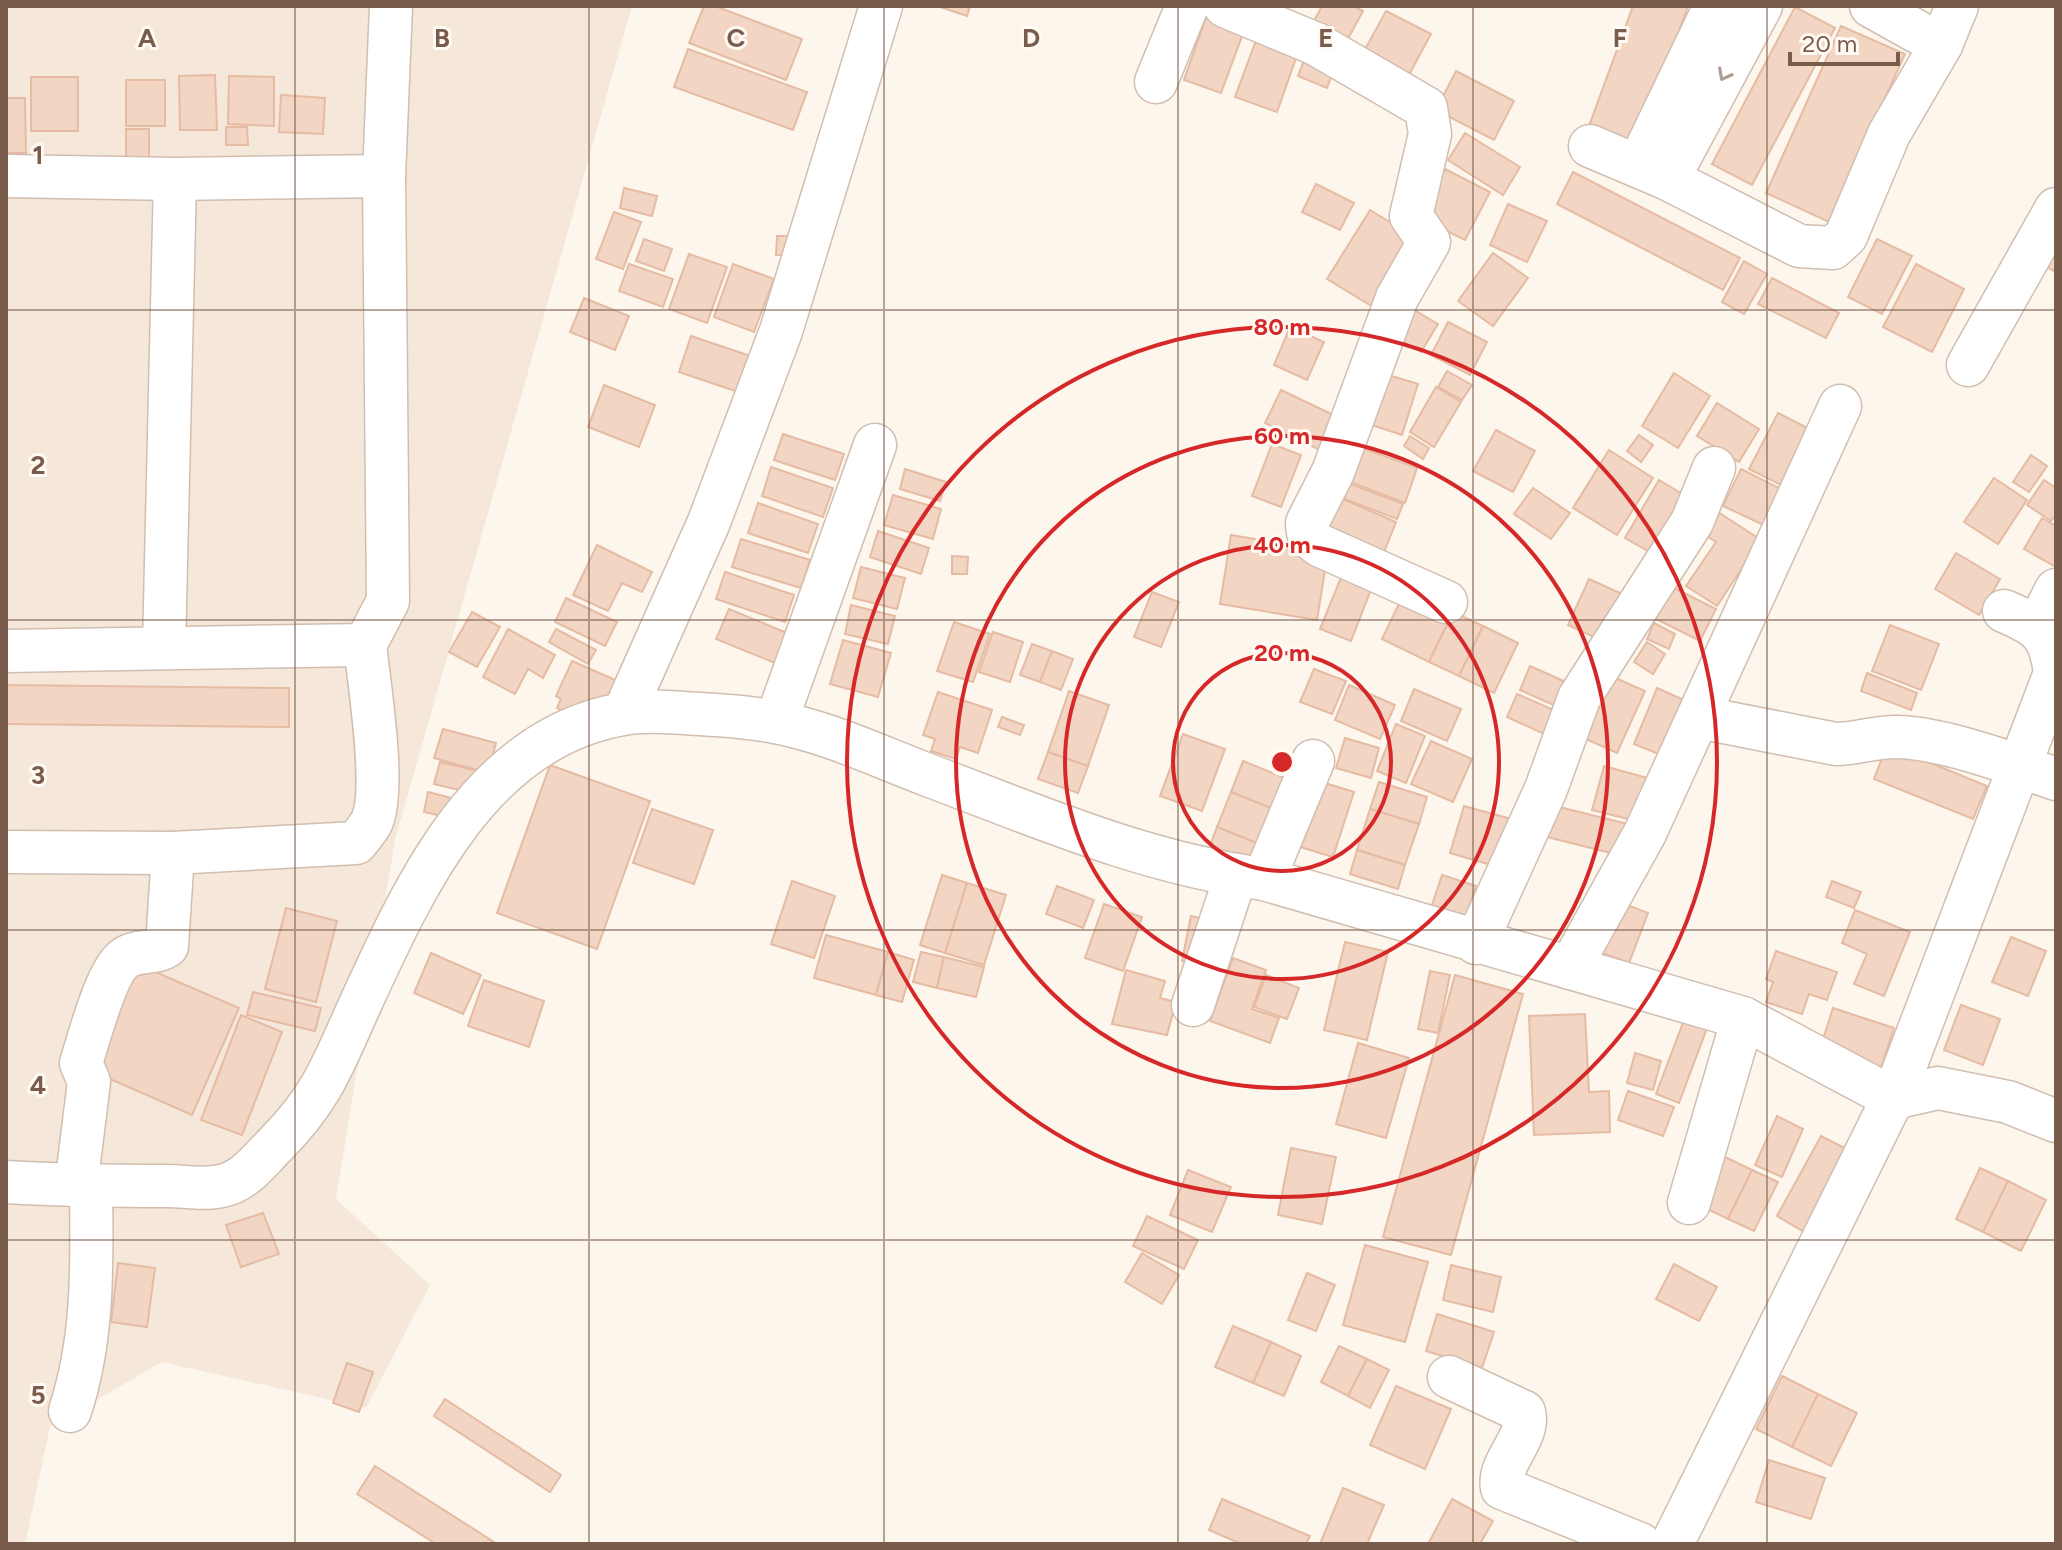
<svg xmlns="http://www.w3.org/2000/svg" width="2062" height="1550" font-family="Figtree,sans-serif">
<style>
.residential{fill:#f5e8da}
.building{fill:#f3d5c3;stroke:#e6bba3;stroke-width:2}
.lines{fill:none;stroke-linecap:round;stroke-linejoin:round}
.street-casing{stroke:#d1beb0;stroke-width:45}
.street{stroke:#fff;stroke-width:42}
.oneway{stroke:#af9d94}
.grid{fill:none;stroke:#7a5c4d;stroke-width:2;stroke-opacity:0.55}
.ring{fill:none;stroke:#d62828;stroke-width:4}
.grid-label{font-size:26px;text-anchor:middle;font-weight:bold;fill:#7a5c4d;stroke:#fffaf3;stroke-width:6;stroke-linejoin:round;paint-order:stroke}
.centre{fill:#d62828;stroke:#fffaf3;stroke-width:4}
.ring-label{font-size:24px;text-anchor:middle;font-weight:bold;fill:#d62828;stroke:#fffaf3;stroke-width:6;stroke-linejoin:round;paint-order:stroke}
</style>
<rect width="100%" height="100%" fill="#fdf6ec"/>
<path class="residential" d="M6 6H632L395 840 336 1199 430 1285 366 1408 162 1362 50 1427 25 1544H6Z"/>
<g class="building">
<path d="M704 6H715L802 39 786 80 689 43Z"/>
<path d="M937 6H970L967 16Z"/>
<path d="M1210 6 1248 20 1221 93 1184 80Z"/>
<path d="M1322 6H1353L1363 11 1342 50 1308 32Z"/>
<path d="M1633 6H1688L1638 144 1589 126Z"/>
<path d="M1795 7 1835 28 1752 185 1712 164Z"/>
<path d="M1386 11 1431 34 1402 88 1357 64Z"/>
<path d="M1841 26 1905 54 1829 222 1766 193Z"/>
<path d="M1261 27 1302 41 1277 112 1235 97Z"/>
<path d="M1309 47 1338 59 1327 88 1298 76Z"/>
<path d="M688 49 807 92 793 130 674 87Z"/>
<path d="M1456 71 1514 101 1494 140 1436 110Z"/>
<path d="M215 75 217 130H180L179 76Z"/>
<path d="M229 76 274 77V126L228 124Z"/>
<rect x="31" y="77" width="47" height="54"/>
<rect x="126" y="80" width="39" height="46"/>
<path d="M281 95 325 98 323 134 279 132Z"/>
<path d="M6 98H25L26 153H6Z"/>
<path d="M226 127H247L248 145H226Z"/>
<rect x="126" y="129" width="23" height="28"/>
<path d="M1465 133 1520 167 1503 195 1448 160Z"/>
<path d="M1445 169 1490 192 1465 240 1420 218Z"/>
<path d="M1573 172 1740 258 1723 290 1557 204Z"/>
<path d="M1316 184 1354 203 1340 230 1302 212Z"/>
<path d="M624 188 657 196 652 216 620 208Z"/>
<path d="M1508 204 1547 221 1527 262 1490 245Z"/>
<path d="M1370 210 1416 238 1373 307 1327 279Z"/>
<path d="M614 212 641 222 623 269 596 259Z"/>
<path d="M777 236H797L796 255H776Z"/>
<path d="M644 239 672 249 664 271 636 261Z"/>
<path d="M1877 239 1912 256 1882 314 1848 297Z"/>
<path d="M2056 242V272L2043 265Z"/>
<path d="M1493 253 1528 278 1493 326 1458 301Z"/>
<path d="M689 254 727 267 707 323 669 309Z"/>
<path d="M1744 261 1767 274 1744 314 1722 302Z"/>
<path d="M629 264 673 279 663 307 619 291Z"/>
<path d="M733 264 774 279 754 332 714 317Z"/>
<path d="M1916 264 1964 289 1932 352 1883 327Z"/>
<path d="M1772 278 1839 313 1826 338 1758 304Z"/>
<path d="M584 298 629 316 615 350 570 332Z"/>
<path d="M1404 304 1438 324 1421 352 1387 332Z"/>
<path d="M1448 322 1487 342 1470 375 1431 355Z"/>
<path d="M1290 327 1324 342 1307 380 1274 365Z"/>
<path d="M691 336 762 360 750 396 679 372Z"/>
<path d="M1447 371 1472 385 1462 400 1438 387Z"/>
<path d="M1674 373 1710 396 1678 448 1642 426Z"/>
<path d="M1385 374 1418 384 1402 435 1369 424Z"/>
<path d="M604 385 655 405 639 447 588 427Z"/>
<path d="M1436 387 1461 402 1434 447 1410 432Z"/>
<path d="M1281 390 1348 422 1332 456 1265 423Z"/>
<path d="M1717 403 1759 429 1739 462 1697 436Z"/>
<path d="M1778 413 1813 431 1785 487 1749 469Z"/>
<path d="M1496 430 1535 451 1513 492 1473 471Z"/>
<path d="M783 434 844 454 835 480 774 460Z"/>
<path d="M1639 435 1653 445 1641 462 1627 451Z"/>
<path d="M1410 436 1429 448 1423 459 1404 446Z"/>
<path d="M1272 444 1301 455 1281 507 1252 496Z"/>
<path d="M1360 447 1417 468 1405 503 1348 481Z"/>
<path d="M1609 450 1653 478 1617 535 1573 508Z"/>
<path d="M2031 455 2047 466 2029 492 2013 482Z"/>
<path d="M771 467 833 488 823 517 762 496Z"/>
<path d="M905 469 946 482 940 501 900 489Z"/>
<path d="M1741 469 1787 492 1770 528 1723 506Z"/>
<path d="M1994 478 2027 500 1998 544 1964 522Z"/>
<path d="M1340 480 1403 504 1397 519 1334 495Z"/>
<path d="M1659 480 1694 501 1660 558 1625 538Z"/>
<path d="M2044 480 2056 488V514L2051 521 2027 505Z"/>
<path d="M1533 488 1570 513 1551 539 1514 514Z"/>
<path d="M1331 494 1396 522 1384 552 1318 524Z"/>
<path d="M893 495 941 509 933 539 884 525Z"/>
<path d="M758 503 818 524 808 553 748 533Z"/>
<path d="M1715 510 1761 540 1717 606 1686 586 1716 542 1700 532Z"/>
<path d="M2042 518 2056 526V567L2024 549Z"/>
<path d="M878 531 929 548 921 574 870 557Z"/>
<path d="M1231 535 1328 551 1317 620 1220 604Z"/>
<path d="M741 539 810 560 801 588 732 567Z"/>
<path d="M597 545 652 572 642 592 622 583 608 611 573 595Z"/>
<path d="M1956 553 2000 579 1979 615 1935 589Z"/>
<path d="M952 556 968 557 967 574H952Z"/>
<path d="M861 567 905 578 897 609 853 598Z"/>
<path d="M725 572 794 595 785 622 716 599Z"/>
<path d="M1342 575 1372 587 1351 641 1320 629Z"/>
<path d="M1589 579 1631 598 1609 644 1568 625Z"/>
<path d="M1666 584 1716 609 1700 641 1650 616Z"/>
<path d="M1406 589 1453 612 1429 662 1382 639Z"/>
<path d="M1152 592 1179 602 1161 647 1134 637Z"/>
<path d="M566 598 617 622 605 646 555 622Z"/>
<path d="M851 605 895 616 888 644 845 634Z"/>
<path d="M729 609 787 633 775 663 716 639Z"/>
<path d="M472 612 500 627 477 667 449 652Z"/>
<path d="M1453 612 1483 626 1459 676 1429 662Z"/>
<path d="M954 622 990 634 973 682 937 671Z"/>
<path d="M1654 623 1675 634 1669 649 1647 639Z"/>
<path d="M1890 625 1939 644 1921 690 1872 671Z"/>
<path d="M1483 626 1518 643 1494 693 1459 676Z"/>
<path d="M508 629 555 655 543 678 528 669 515 694 483 677Z"/>
<path d="M556 629 596 650 588 664 549 642Z"/>
<path d="M993 632 1023 642 1010 682 979 672Z"/>
<path d="M843 640 891 653 878 697 830 684Z"/>
<path d="M1647 642 1665 654 1653 674 1634 662Z"/>
<path d="M1032 644 1052 651 1040 682 1020 675Z"/>
<path d="M1052 651 1073 659 1061 690 1040 682Z"/>
<path d="M572 661 620 682 603 718 588 722 557 708 561 699 556 696Z"/>
<path d="M1530 666 1577 687 1567 711 1520 690Z"/>
<path d="M1314 669 1346 681 1332 714 1300 702Z"/>
<path d="M1604 673 1645 691 1617 753 1577 735Z"/>
<path d="M1867 673 1917 693 1911 710 1861 691Z"/>
<path d="M6 685 289 688V727L6 724Z"/>
<path d="M1349 685 1395 705 1380 739 1335 720Z"/>
<path d="M1657 688 1684 700 1661 755 1634 744Z"/>
<path d="M1414 689 1461 709 1447 741 1401 721Z"/>
<path d="M1069 691 1109 705 1088 766 1048 752Z"/>
<path d="M938 692 992 710 978 753 960 747 956 759 931 751 935 739 923 735Z"/>
<path d="M1517 694 1563 714 1553 738 1507 717Z"/>
<path d="M1002 717 1024 725 1020 735 998 727Z"/>
<path d="M1396 724 1425 736 1406 783 1377 771Z"/>
<path d="M443 729 496 743 488 773 434 758Z"/>
<path d="M1183 734 1225 749 1202 811 1160 796Z"/>
<path d="M1345 738 1379 748 1371 778 1336 768Z"/>
<path d="M1431 741 1472 759 1453 802 1411 784Z"/>
<path d="M1887 745 1987 786 1973 819 1874 779Z"/>
<path d="M1048 752 1088 766 1078 793 1038 779Z"/>
<path d="M1243 761 1295 782 1283 813 1231 792Z"/>
<path d="M440 762 478 771 472 793 434 784Z"/>
<path d="M550 765 650 801 597 949 497 913Z"/>
<path d="M1604 766 1651 779 1640 822 1592 810Z"/>
<path d="M1315 780 1354 792 1333 857 1294 845Z"/>
<path d="M1379 782 1427 797 1419 824 1370 809Z"/>
<path d="M428 792 455 799 451 818 424 812Z"/>
<path d="M1231 792 1283 813 1269 848 1217 827Z"/>
<path d="M1547 804 1636 826 1627 857 1539 835Z"/>
<path d="M1464 806 1515 820 1501 868 1450 853Z"/>
<path d="M652 809 713 830 694 884 633 863Z"/>
<path d="M1370 809 1419 824 1405 865 1357 850Z"/>
<path d="M1217 827 1269 848 1259 876 1206 856Z"/>
<path d="M1357 850 1405 865 1398 889 1350 874Z"/>
<path d="M942 875 967 883 945 953 920 945Z"/>
<path d="M1442 875 1476 886 1462 928 1428 917Z"/>
<path d="M792 881 835 896 814 958 771 944Z"/>
<path d="M1832 881 1861 892 1854 908 1826 897Z"/>
<path d="M967 883 1006 895 984 965 945 953Z"/>
<path d="M1057 886 1094 900 1083 928 1046 914Z"/>
<path d="M1612 899 1648 913 1629 963 1592 949Z"/>
<path d="M1104 904 1142 917 1123 971 1085 958Z"/>
<path d="M286 908 337 921 316 1002 265 989Z"/>
<path d="M1855 910 1910 932 1884 996 1854 984 1867 954 1842 943Z"/>
<path d="M1191 916 1205 919 1195 964 1182 961Z"/>
<path d="M826 935 888 952 876 995 814 978Z"/>
<path d="M2011 937 2046 951 2028 996 1992 982Z"/>
<path d="M1345 942 1388 952 1367 1040 1324 1030Z"/>
<path d="M1776 951 1837 972 1827 1000 1809 994 1802 1014 1766 1002 1773 982 1766 979Z"/>
<path d="M888 952 914 960 902 1002 876 995Z"/>
<path d="M921 952 944 957 937 988 913 982Z"/>
<path d="M431 953 481 975 463 1014 414 993Z"/>
<path d="M944 957 984 967 976 997 937 988Z"/>
<path d="M1233 958 1266 970 1252 1009 1279 1018 1270 1043 1210 1021Z"/>
<path d="M132 962 239 1008 192 1115 85 1068Z"/>
<path d="M1126 970 1165 981 1160 998 1176 1002 1167 1035 1112 1024Z"/>
<path d="M1430 971 1450 975 1438 1033 1418 1029Z"/>
<path d="M1266 975 1299 988 1287 1019 1254 1007Z"/>
<path d="M1455 975 1523 994 1451 1255 1383 1237Z"/>
<path d="M484 980 544 1001 529 1047 468 1026Z"/>
<path d="M253 992 321 1008 315 1031 247 1015Z"/>
<path d="M1961 1005 2000 1019 1983 1065 1944 1050Z"/>
<path d="M1833 1008 1894 1028 1879 1074 1818 1055Z"/>
<path d="M1585 1014 1589 1092 1609 1091 1610 1132 1534 1135 1529 1016Z"/>
<path d="M241 1015 282 1032 242 1135 201 1120Z"/>
<path d="M1684 1020 1707 1028 1679 1103 1656 1094Z"/>
<path d="M1358 1043 1409 1058 1386 1138 1336 1124Z"/>
<path d="M1635 1053 1661 1061 1653 1090 1627 1083Z"/>
<path d="M1628 1091 1674 1107 1663 1136 1618 1120Z"/>
<path d="M1777 1116 1803 1129 1782 1177 1755 1165Z"/>
<path d="M1821 1136 1856 1154 1811 1236 1777 1216Z"/>
<path d="M1291 1148 1336 1157 1322 1224 1278 1215Z"/>
<path d="M1721 1155 1752 1170 1728 1219 1697 1204Z"/>
<path d="M1980 1168 2008 1181 1983 1232 1956 1219Z"/>
<path d="M1188 1170 1231 1187 1212 1232 1170 1215Z"/>
<path d="M1752 1170 1778 1182 1754 1231 1728 1219Z"/>
<path d="M2008 1181 2046 1200 2021 1251 1983 1232Z"/>
<path d="M263 1213 279 1254 241 1267 226 1225Z"/>
<path d="M1147 1216 1198 1240 1184 1269 1133 1246Z"/>
<path d="M1365 1245 1428 1262 1405 1342 1343 1325Z"/>
<path d="M1142 1253 1179 1275 1162 1304 1125 1282Z"/>
<path d="M118 1263 155 1268 147 1327 111 1322Z"/>
<path d="M1674 1264 1717 1287 1699 1321 1656 1299Z"/>
<path d="M1451 1265 1501 1277 1493 1312 1443 1300Z"/>
<path d="M1307 1273 1335 1285 1316 1331 1288 1320Z"/>
<path d="M1437 1314 1494 1332 1482 1368 1426 1351Z"/>
<path d="M1233 1326 1271 1342 1253 1383 1215 1367Z"/>
<path d="M1271 1342 1301 1356 1284 1396 1253 1383Z"/>
<path d="M1339 1346 1367 1359 1348 1396 1321 1382Z"/>
<path d="M1367 1359 1389 1370 1370 1408 1348 1396Z"/>
<path d="M347 1363 373 1372 359 1412 333 1403Z"/>
<path d="M1782 1376 1818 1394 1792 1447 1756 1429Z"/>
<path d="M1396 1386 1451 1409 1425 1469 1370 1445Z"/>
<path d="M1818 1394 1857 1413 1831 1466 1792 1447Z"/>
<path d="M445 1399 561 1475 550 1492 434 1416Z"/>
<path d="M1769 1460 1825 1478 1811 1519 1756 1502Z"/>
<path d="M375 1466 497 1544H436L357 1494Z"/>
<path d="M1343 1488 1384 1505 1367 1544H1320Z"/>
<path d="M1222 1499 1310 1536 1306 1544H1241L1209 1530Z"/>
<path d="M1452 1499 1493 1521 1480 1544H1428Z"/>
</g>
<g class="lines">
<g class="street-casing">
<g id="street">
<path d="M1225 6 1316 44 1426 108 1430 134 1411 216 1429 242 1397 298 1333 472 1307 523C1307 536 1310 539 1321 546L1446 602"/>
<path d="M1871 6 1941 45"/>
<path d="M1156 82 1187 6"/>
<path d="M1590 146 1668 179 1799 246 1833 248 1846 236 1889 134 1941 45 1957 6"/>
<path d="M1638 166 1715 6"/>
<path d="M6 176 175 179 384 176"/>
<path d="M1668 179 1761 6"/>
<path d="M1968 365 2056 209"/>
<path d="M2038 626 2056 590"/>
<path d="M164 648 175 179"/>
<path d="M6 651 365 645 388 601 384 176 391 6"/>
<path d="M624 713 709 522 781 331 881 6"/>
<path d="M1698 717 1836 744C1857 744 1877 736 1898 737 1943 738 2013 764 2056 779"/>
<path d="M776 722 875 445"/>
<path d="M6 852 173 853 356 843C361 837 367 830 371 823 387 792 369 683 365 645"/>
<path d="M1264 879 1313 761"/>
<path d="M1476 943 1546 789 1579 698 1692 522 1714 468"/>
<path d="M1570 968 1645 833 1840 406"/>
<path d="M1193 1005 1236 875"/>
<path d="M6 1182C60 1185 113 1186 167 1186 184 1186 204 1190 221 1186 244 1182 259 1161 275 1145 321 1099 332 1067 358 1009 412 891 479 738 623 714 642 710 664 712 684 713 714 715 746 716 775 722 828 732 878 756 928 775 1037 816 1147 864 1264 879L1743 1018 1893 1098 1938 1088 2008 1102 2056 1121"/>
<path d="M76 1186 89 1082 81 1063C89 1039 106 971 125 958 138 949 154 955 167 946L173 853"/>
<path d="M1689 1203 1743 1018"/>
<path d="M1449 1377 1524 1412C1531 1438 1497 1462 1502 1488L1640 1544"/>
<path d="M70 1411C94 1338 92 1263 91 1186"/>
<path d="M1672 1544 1893 1098 2055 673C2050 633 2039 626 2004 611"/>
</g>
</g>
<use href="#street" class="street"/>
</g>
<defs><path id="oneway-chevron" d="M-2-3.5L2.5 0L-2 3.5" fill="none" stroke-width="1.6" stroke-linecap="round" stroke-linejoin="round" transform="scale(2)"/></defs>
<use class="oneway" href="#oneway-chevron" transform="translate(1724 75) rotate(118)"/>
<path class="grid" d="M295 6V1544M589 6V1544M884 6V1544M1178 6V1544M1473 6V1544M1767 6V1544M6 310H2056M6 620H2056M6 930H2056M6 1240H2056"/>
<g class="ring">
<circle cx="1282" cy="762" r="109"/>
<circle cx="1282" cy="762" r="217"/>
<circle cx="1282" cy="762" r="326"/>
<circle cx="1282" cy="762" r="435"/>
</g>
<g class="grid-label">
<text x="147" y="47">A</text>
<text x="442" y="47">B</text>
<text x="736" y="47">C</text>
<text x="1031" y="47">D</text>
<text x="1326" y="47">E</text>
<text x="1620" y="47">F</text>
<text x="38" y="164">1</text>
<text x="38" y="474">2</text>
<text x="38" y="784">3</text>
<text x="38" y="1094">4</text>
<text x="38" y="1404">5</text>
</g>
<circle cx="1282" cy="762" r="12" class="centre"/>
<g class="ring-label">
<text x="1282" y="335">80 m</text>
<text x="1282" y="444">60 m</text>
<text x="1282" y="553">40 m</text>
<text x="1282" y="661">20 m</text>
</g>
<rect width="2062" height="1550" fill="none" stroke="#7a5c4d" stroke-width="16"/>
<path d="M1790 52v12h108v-12" fill="none" stroke="#7a5c4d" stroke-width="4"/>
<text x="1802" y="52" font-size="24" fill="#7a5c4d" stroke="#fffaf3" stroke-width="6" paint-order="stroke">20 m</text>
</svg>
